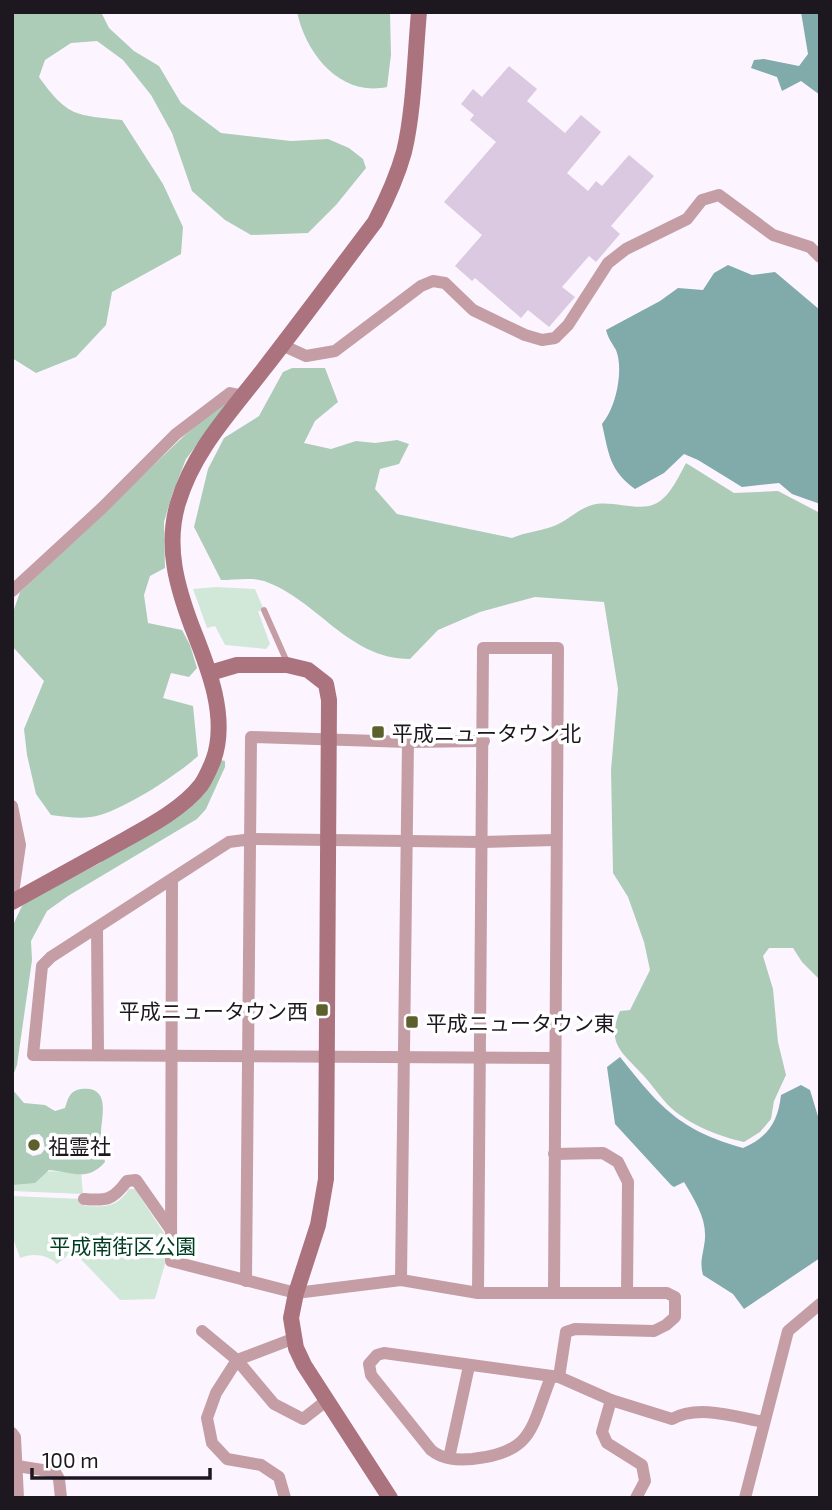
<svg xmlns="http://www.w3.org/2000/svg" width="832" height="1510" font-family="'Exo 2','Noto Sans JP',sans-serif">
<style>
.green{fill:#d1e8d9}
.forest{fill:#acccb8;fill-rule:evenodd}
.water{fill:#81aaab}
.building{fill:#dac9e0}
.lines{fill:none;stroke-linecap:round;stroke-linejoin:round}
.lane{stroke:#c59ea5;stroke-width:6}
.street{stroke:#c59ea5;stroke-width:12}
.secondary{stroke:#aa737d;stroke-width:16}
.poi-dot{fill:#5d602d;stroke:#fff;stroke-width:2.5}
.labels{text-anchor:middle;dominant-baseline:central;stroke-width:7;stroke-linejoin:round;paint-order:stroke}
.poi-label{font-size:21px;fill:#1d171f;stroke:#fff;text-anchor:start}
.park-label{font-size:21px;fill:#013d23;stroke:#fff}
</style>
<rect width="100%" height="100%" fill="#fcf5ff"/>
<g class="green">
<path d="M216 587 255 589 264 610 258 611 270 644 266 649 225 645 215 626 207 628 193 589Z"/>
<path d="M81 1171 83 1194 12 1191V1172Z"/>
<path d="M129 1189H135L164 1233 165 1264 155 1299 120 1300 73 1251 57 1264C47 1254 32 1253 20 1258L12 1235V1196L82 1199 84 1206C105 1207 117 1208 129 1189Z"/>
</g>
<g class="forest">
<path d="M12 12H101L109 28 134 51 159 66 181 103 221 133 291 141 328 139 349 148 363 159 366 168 336 205 308 233 251 235 225 220 192 191 172 133 151 95 123 60 97 41 71 43 45 60 39 77C68 117 75 115 122 120L163 184 183 227 181 254 112 292 106 325 76 357 36 373 12 358Z"/>
<path d="M297 12H390L391 55 387 87C340 97 306 54 297 12Z"/>
<path d="M292 368H325L338 402 315 421 304 443 331 449 356 441 375 443 397 440 409 444 399 464 380 469 375 489 397 514 512 538C526 532 540 531 554 526 567 521 578 509 592 505 612 499 639 513 657 503 670 496 679 476 686 463L734 493 778 491 820 513V980L802 962 793 948H769L763 956 773 989 778 1042 786 1075 774 1101 771 1119 760 1132 744 1142C717 1136 687 1124 667 1104 659 1095 651 1084 643 1075 622 1052 606 1044 620 1011L630 1010 650 970 644 942 628 897 613 873 611 770 618 689 604 602 535 597 480 612 438 630 410 659C348 659 318 600 264 581 252 577 234 580 221 580L194 527 208 469 224 438 259 416 283 372Z"/>
<path d="M224 402 228 404 186 459 172 495 164 522 165 568 150 576 144 595 148 623 182 630 190 645 197 668 189 677 171 673 163 698 193 706 198 756C177 775 128 807 100 815 85 820 67 817 51 815L36 794 27 755 24 729 44 681 12 646V615L20 592 185 435Z"/>
<path d="M221 760 225 761V767L206 809 197 819 68 896 47 911 31 941 32 960 17 1065 12 1078V927L22 906 30 899 100 863 110 853 129 842Z"/>
<path d="M12 1089 24 1103 45 1105 55 1111 65 1108C68 1099 69 1091 81 1089 112 1085 101 1118 101 1134 101 1144 103 1153 105 1162 88 1182 72 1172 49 1170L35 1183 12 1185ZM39 1134 43 1138 45 1149 41 1154 33 1156 26 1152V1140L31 1135Z"/>
</g>
<g class="water">
<path d="M801 12H820V95L801 81 782 91 777 77 751 68 754 60 764 59 799 66 808 54Z"/>
<path d="M728 265 752 275 775 272 820 310V504L792 494 779 483 742 487 698 460 684 454 664 473 635 489C609 470 609 454 602 424 616 408 624 370 616 350 612 343 608 338 606 330L660 301 678 288 703 290 714 273Z"/>
<path d="M620 1057C660 1107 679 1130 743 1148 768 1137 778 1122 781 1095L801 1085 810 1090 820 1123V1258L744 1309 733 1294 703 1275C700 1263 702 1258 704 1246 709 1221 696 1203 684 1182L674 1187 671 1185 615 1124 607 1067Z"/>
</g>
<g class="building">
<path d="M509 66 537 89 527 101 565 133 581 115 601 132 567 173 588 191 596 181 602 186 629 155 654 176 611 226 620 234 596 262 589 256 562 287 575 297 549 327 528 310 521 318 475 278 472 281 455 266 482 235 444 202 496 142 470 120 474 115 461 104 473 89 482 97Z"/>
<path d="M29 1140 41 1142 40 1151 28 1149Z"/>
</g>
<g class="lines">
<path class="lane" d="M264 610 287 662"/>
<g class="street">
<path d="M282 345 306 356 335 351 421 286 433 281 445 283 473 310 525 335 542 340 555 338 568 325 608 263 626 249 687 219 702 200 719 195 773 235 810 247 820 257"/>
<path d="M12 591 102 508 176 434 230 393 244 396"/>
<path d="M12 806 20 845 12 900"/>
<path d="M172 881 171 1261 296 1293 401 1280 478 1293H667L675 1297V1317L666 1325 654 1331 575 1329 566 1332 559 1377"/>
<path d="M97 928 98 1054"/>
<path d="M555 1058 33 1055 42 966 51 957 229 842 252 839 482 842 556 840"/>
<path d="M554 1154 603 1153 618 1162 628 1182 627 1293"/>
<path d="M84 1199C107 1201 113 1200 127 1181L136 1180 171 1230"/>
<path d="M401 1280 408 742"/>
<path d="M246 1281 251 737 408 742 484 741"/>
<path d="M478 1293 483 648H558L554 1291"/>
<path d="M202 1331 237 1360 295 1338"/>
<path d="M551 1377C531 1427 534 1453 472 1459 458 1460 443 1460 431 1450L371 1375 369 1364 377 1355 384 1353 559 1377 611 1400 672 1419C698 1404 736 1417 764 1422"/>
<path d="M611 1400 602 1432 607 1443 642 1465 645 1481 636 1498"/>
<path d="M12 1433 15 1437 18 1498"/>
<path d="M449 1458 469 1366"/>
<path d="M17 1466 55 1472 59 1479 61 1498"/>
<path d="M285 1498 279 1477 261 1465 227 1459 212 1443 207 1418 216 1393 237 1360 274 1404 303 1419 326 1401"/>
<path d="M745 1498 788 1331 820 1304"/>
</g>
<g class="secondary">
<path d="M210 673 237 665H287L308 670 326 684 329 700 326 1179 318 1225 296 1293 291 1318 296 1348 304 1365 390 1498"/>
<path d="M12 902C45 884 77 866 110 848 140 831 180 812 201 785 206 778 210 768 213 761 229 718 208 667 192 627 177 587 165 546 178 503 194 450 230 413 263 370 301 321 338 271 375 222 387 199 397 177 404 152 414 111 415 55 419 12"/>
</g>
</g>
<g class="poi-dot">
<rect x="371" y="725" width="14" height="14" rx="3.5"/>
<rect x="315" y="1003" width="14" height="14" rx="3.5"/>
<rect x="405" y="1015" width="14" height="14" rx="3.5"/>
<circle cx="34" cy="1145" r="7"/>
</g>
<g class="labels">
<g class="poi-label">
<text x="392" y="732">平成ニュータウン北</text>
<text x="308" y="1010" text-anchor="end">平成ニュータウン西</text>
<text x="426" y="1022">平成ニュータウン東</text>
<text x="48" y="1145">祖霊社</text>
</g>
<g class="park-label">
<text x="123" y="1245">平成南街区公園</text>
</g>
</g>
<rect width="832" height="1510" fill="none" stroke="#1d171f" stroke-width="28"/>
<path d="M32 1468v10h178v-10" fill="none" stroke="#1d171f" stroke-width="3.5"/>
<text x="42" y="1468" font-size="21" fill="#1d171f" stroke="#ffffff" stroke-width="5" paint-order="stroke">100 m</text>
</svg>
